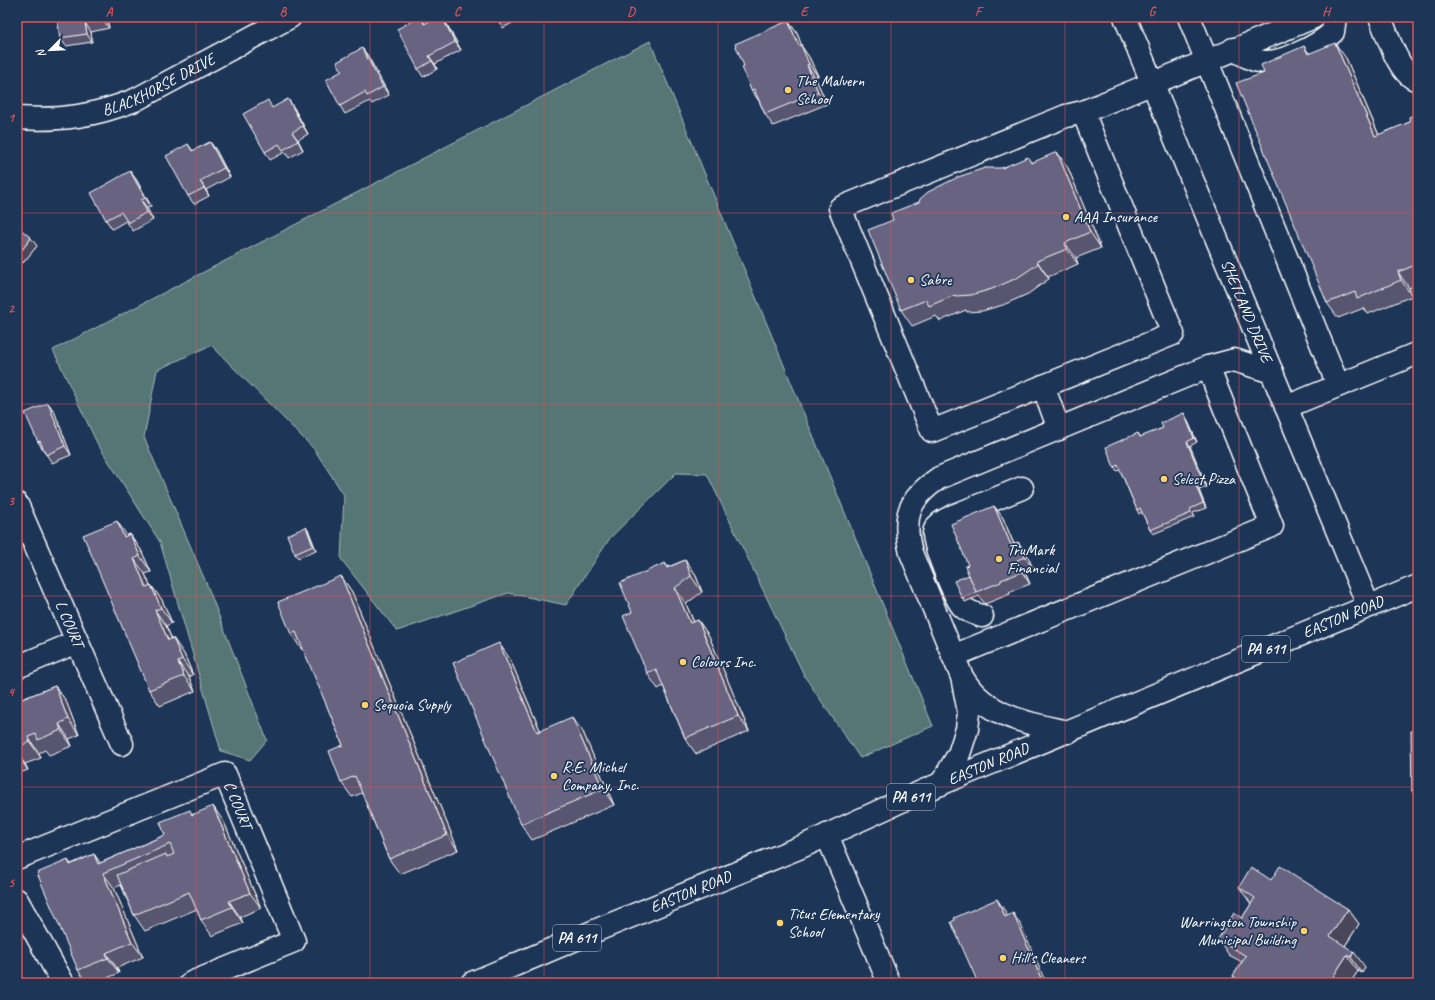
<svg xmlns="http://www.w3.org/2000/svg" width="1435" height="1000" font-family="Caveat,sans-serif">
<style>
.green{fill:#567574;stroke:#aababa}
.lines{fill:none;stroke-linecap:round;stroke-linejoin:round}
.minor-casing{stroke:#fff;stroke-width:25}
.highway-casing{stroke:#fff;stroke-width:25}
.minor{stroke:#1d3557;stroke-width:22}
.highway{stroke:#1d3557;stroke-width:22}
.wall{fill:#59556f;stroke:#fff}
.shaded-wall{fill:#48455a;stroke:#fff}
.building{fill:#676381;stroke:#fff}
.grid{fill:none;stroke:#de5353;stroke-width:1;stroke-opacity:0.55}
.poi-dot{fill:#ffd166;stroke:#1d3557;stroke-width:1.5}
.labels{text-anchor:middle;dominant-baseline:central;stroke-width:3.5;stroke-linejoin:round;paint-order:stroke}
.shield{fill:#1d3557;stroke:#bbc2cd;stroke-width:1}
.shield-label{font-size:15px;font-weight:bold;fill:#fff}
.poi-label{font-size:16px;fill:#fff;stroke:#1d3557;text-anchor:start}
.street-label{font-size:16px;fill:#fff;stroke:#1d3557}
.neatline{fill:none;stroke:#de5353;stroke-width:1.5}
.grid-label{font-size:13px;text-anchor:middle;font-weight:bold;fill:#de5353}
</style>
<rect width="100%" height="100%" fill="#1d3557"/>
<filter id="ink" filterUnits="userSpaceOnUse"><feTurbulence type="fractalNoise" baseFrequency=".025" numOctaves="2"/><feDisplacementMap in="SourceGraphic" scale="8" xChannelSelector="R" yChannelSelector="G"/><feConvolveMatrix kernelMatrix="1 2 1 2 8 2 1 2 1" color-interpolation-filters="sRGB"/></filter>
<g filter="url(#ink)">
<path class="green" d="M650 41 933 726 860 758 805 677 707 474 676 473 610 538 566 605 508 593 397 631 341 559 344 495 314 449 211 345 157 370 144 437 207 585 267 740 250 760 221 751 160 542 97 443 53 350Z"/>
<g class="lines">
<g class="minor-casing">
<g id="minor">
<path id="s1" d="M1125 17 1368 605"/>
<path d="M1189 17 1338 385"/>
<path d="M1380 17C1387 34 1399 76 1418 80"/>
<path d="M1233 49C1241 53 1250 60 1259 61 1279 66 1318 46 1333 32L1335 17"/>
<path d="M1083 112 1173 334 932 431 840 208 1066 116 1083 112C1160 80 1237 48 1314 17"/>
<path id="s2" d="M17 118C61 121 94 116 135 100L290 17"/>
<path d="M1043 386 1059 429"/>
<path d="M1286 407 1418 353"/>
<path id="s3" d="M17 504 122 744"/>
<path d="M949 518C943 521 935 525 934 533 933 543 955 600 963 607 968 612 976 614 982 616"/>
<path d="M967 581 947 530V522L953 516 1022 488"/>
<path d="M953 656 1272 526 1208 367"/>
<path d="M17 667 77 642"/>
<path d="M964 680C986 716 1029 724 1068 732"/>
<path d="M941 784 959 754 967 729 969 712 962 677 911 553C902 517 908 499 939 478L1208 367 1234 360 1272 372"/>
<path d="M827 835 889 983"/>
<path id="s4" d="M17 858 225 774 294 941 191 983"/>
<path d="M17 900 63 983"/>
</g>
</g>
<g class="highway-casing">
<g id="highway">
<path id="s5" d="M472 983 602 928 801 847 921 792 1418 586"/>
</g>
</g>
<use href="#minor" class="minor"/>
<use href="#highway" class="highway"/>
</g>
<g class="wall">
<path d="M57 17H107L109 28 91 32 92 42 66 46 60 38Z"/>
<path d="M421 17 425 24 446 23 461 50 435 64 437 69 423 77 418 69Z"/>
<path d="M496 17H523L503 28Z"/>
<path d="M788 21 797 33 802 47 809 57 818 76 815 77 827 104 773 126 765 114 759 101 751 90 744 66Z"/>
<path d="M1304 46 1309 53 1346 58 1379 135 1410 122 1418 113V284L1409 288 1412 296 1368 314 1364 308 1338 318 1327 303Z"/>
<path d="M362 48 368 56 389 95 372 104 370 101 345 114 340 106 342 71Z"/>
<path d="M288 99 294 108 308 134 298 140 303 150 289 158 285 152 270 160 265 152 273 108Z"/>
<path d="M210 142 216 150 230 177 206 190 209 196 194 204 188 196V144L193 151Z"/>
<path d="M1032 162 1068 168 1101 248 1076 258 1078 264 1048 277 1049 279 1046 281 1028 294 1003 305 982 311 967 312 966 310 940 321 936 316 912 326 901 310 893 220 1002 168Z"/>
<path d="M136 179 151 206 147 208 153 220 133 231 126 221 112 229 106 220Z"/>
<path d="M17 226 37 246 23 263 20 260 17 264Z"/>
<path d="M48 403 54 411 71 455 52 463 38 442Z"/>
<path d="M1184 413 1186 417 1197 442 1190 446 1207 487 1199 490 1206 508 1193 513 1194 517 1153 534 1150 530 1142 512 1139 514 1137 510 1120 470 1117 471 1114 467 1138 433 1141 437 1163 428Z"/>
<path d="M994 506 1003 518 1014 544 1018 542 1027 554 1033 569 1025 572 1030 584 1009 592 1010 594 985 604 979 596 965 602 962 598 969 575 968 565Z"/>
<path d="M306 527 309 532 316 550 298 558 295 554Z"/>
<path d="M130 534 141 550 151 572 145 574 150 585 162 600 172 623 166 626 172 639 184 654 193 675 189 677 195 691 160 706 149 690 127 535Z"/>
<path d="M685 560 696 576 702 592 686 604 694 622 698 620 709 636 749 731 696 754 685 738 663 686 658 689 647 673 665 563 668 567Z"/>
<path d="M341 576 352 592 458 850 400 874 389 859 362 793 352 797 341 782 343 745 304 649 302 650 291 634Z"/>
<path d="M510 659 540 730 583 732 614 805 532 840 521 824Z"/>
<path d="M55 686 66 701 79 735 69 739 72 746 49 755 45 750 39 753 41 758 25 764 28 770 17 774V701Z"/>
<path d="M1418 730V799L1412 791Z"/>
<path d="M193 814 224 822 261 908 240 917 243 923 212 936 201 920 197 909 145 931 134 915 121 885 114 888 143 957 117 968 119 973 96 983H87L78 970 68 860 71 864 94 854 100 863 165 835Z"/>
<path d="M1271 880 1348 909 1359 924 1345 946 1365 967 1362 973 1358 971 1350 983H1237L1233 976 1242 962 1229 955 1218 939 1242 918 1251 904 1239 887Z"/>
</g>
<g class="shaded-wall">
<path d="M102 17H107L109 28 103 20Z"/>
<path d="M442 17 446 23 461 50 455 42Z"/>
<path d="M788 21 797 33 802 47 809 57 818 76 809 64 799 46Z"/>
<path d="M85 23 91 32 92 42 87 34Z"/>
<path d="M1335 43 1346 58 1386 152 1375 136Z"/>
<path d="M362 48 368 56 389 95 383 87Z"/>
<path d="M429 56 435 64 437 69 432 61Z"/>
<path d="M807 65 815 77 827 104 818 92Z"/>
<path d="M288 99 294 108 308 134 303 126Z"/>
<path d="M292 132 298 140 303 150 298 141Z"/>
<path d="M210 142 216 150 230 177 224 168Z"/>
<path d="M1057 152 1068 168 1101 248 1090 232Z"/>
<path d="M130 171 136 179 151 206 145 198Z"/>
<path d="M200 181 206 190 209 196 204 188Z"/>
<path d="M141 200 147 208 153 220 147 212Z"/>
<path d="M31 238 37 246 23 263 18 255Z"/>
<path d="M1065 243 1076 258 1078 264 1067 249Z"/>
<path d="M17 256 20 260 17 264Z"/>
<path d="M1037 261 1048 277 1049 279 1038 263Z"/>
<path d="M1398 272 1409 288 1412 296 1401 280Z"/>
<path d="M48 403 54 411 71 455 65 446Z"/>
<path d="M1184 413 1186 417 1197 442 1194 438Z"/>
<path d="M1187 442 1190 446 1207 487 1204 483Z"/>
<path d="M1196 486 1199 490 1206 508 1203 503Z"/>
<path d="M994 506 1003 518 1019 557 1011 545Z"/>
<path d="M117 521 128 537H124Z"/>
<path d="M306 527 309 532 316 550 313 546Z"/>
<path d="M130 534 141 550 151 572 140 556Z"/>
<path d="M1018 542 1027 554 1033 569 1025 557Z"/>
<path d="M134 559 145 574 157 602 146 587Z"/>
<path d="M685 560 696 576 702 592 691 576Z"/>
<path d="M1017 560 1025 572 1030 584 1022 572Z"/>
<path d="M341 576 352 592 458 850 447 835Z"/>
<path d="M151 585 162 600 172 623 161 608Z"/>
<path d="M675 588 686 604 701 639 690 623Z"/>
<path d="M155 610 166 626 179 656 168 640Z"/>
<path d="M698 620 709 636 749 731 738 716Z"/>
<path d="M173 638 184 654 193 675 182 659Z"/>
<path d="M499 643 510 659 547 747 537 732Z"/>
<path d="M178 662 189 677 195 691 184 676Z"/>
<path d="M55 686 66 701 79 735 68 719Z"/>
<path d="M572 717 583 732 614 805 603 789Z"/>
<path d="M59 724 69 739 72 746 61 730Z"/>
<path d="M28 737 39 753 41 758 30 742Z"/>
<path d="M17 753 25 764 28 770 17 755Z"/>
<path d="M213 806 224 822 261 908 250 893Z"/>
<path d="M94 854 105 870 98 864Z"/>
<path d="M103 873 114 888 143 957 132 942Z"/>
<path d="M997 899 1005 911 1013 929 1005 917Z"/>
<path d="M229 901 240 917 243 923 232 907Z"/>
<path d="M1348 909 1359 924 1341 952 1330 936Z"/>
<path d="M1013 913 1021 925 1046 983H1043Z"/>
<path d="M1354 952 1365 967 1362 973 1351 957Z"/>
<path d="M106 953 117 968 119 973 108 958Z"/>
<path d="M1347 955 1358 971 1350 983H1329Z"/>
</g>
<g class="building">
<path d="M57 17H102L103 20 85 23 87 34 60 38Z"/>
<path d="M420 17H421L424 24 438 17H442L455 42 429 56 432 61 418 69 397 29Z"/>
<path d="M496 17H503L498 20Z"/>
<path d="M788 21 799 46 801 45 809 64 807 65 818 92 765 114 754 89 751 90 742 67 744 66 735 44Z"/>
<path d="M1335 43 1375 136 1410 122 1409 117 1418 113V229L1415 230 1418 239V264L1398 272 1401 280 1357 299 1355 292 1327 303 1236 83 1264 73 1261 65 1304 46 1308 54Z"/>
<path d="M362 48 383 87 367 96 365 92 340 106 326 80 342 71 337 62Z"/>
<path d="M288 99 303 126 292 132 298 141 283 150 279 144 265 152 243 114 268 100 272 108Z"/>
<path d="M210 142 224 168 200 181 204 188 188 196 166 156 188 144 192 151Z"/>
<path d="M1057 152 1090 232 1065 243 1067 249 1037 261 1038 263 1035 266 1017 278 992 289 971 295 956 296 955 295 929 306 926 300 901 310 868 230 893 220 891 213 919 202 920 199 928 192 958 177 985 168H1002L1028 157 1031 163Z"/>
<path d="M130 171 145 198 141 200 147 212 128 223 121 212 106 220 91 193Z"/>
<path d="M17 226 31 238 18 255 17 254Z"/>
<path d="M48 403 65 446 46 455 40 441 38 442 25 413Z"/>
<path d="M1184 413 1194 438 1187 442 1204 483 1196 486 1203 503 1190 509 1191 513 1150 530 1140 508 1137 510 1118 465 1114 467 1106 447 1138 433 1140 437 1163 428 1161 423Z"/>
<path d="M994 506 1011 545 1018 542 1025 557 1017 560 1022 572 1001 580V582L976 592 965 566 968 565 951 524Z"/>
<path d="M117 521 124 537 130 534 140 556 134 559 146 587 151 585 161 608 155 610 168 640 173 638 182 659 178 662 184 676 149 690 83 535Z"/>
<path d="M306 527 313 546 295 554 287 535Z"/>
<path d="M685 560 691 576 675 588 690 623 698 620 738 716 685 738 656 669 647 673 623 616 632 612 620 583 665 563 667 568Z"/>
<path d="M969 575 976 592 962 598 954 581Z"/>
<path d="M341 576 447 835 389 859 355 776 341 782 329 751 343 745 296 632 291 634 278 602Z"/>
<path d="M499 643 537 732 572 717 603 789 521 824 453 663Z"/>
<path d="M55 686 68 719 59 724 61 730 38 740 36 734 28 737 30 742 17 747V701Z"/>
<path d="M1418 730V791H1412L1411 731Z"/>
<path d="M213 806 250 893 229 901 232 907 201 920 189 892 134 915 117 875 166 854 167 857 174 854 170 844 103 873 132 942 106 953 108 958 78 970 37 873 68 860 70 865 94 854 98 864 165 835 160 822 190 810 192 815Z"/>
<path d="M1280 866 1348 909 1330 936 1354 952 1351 957 1347 955 1329 983H1244L1233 976 1246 956 1218 939 1234 913 1242 918 1255 898 1239 887 1251 867 1271 880Z"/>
<path d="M997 899 1005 917 1013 913 1043 983H978L951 922 955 920 954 918Z"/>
</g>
</g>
<path class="grid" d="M196 17V983M370 17V983M544 17V983M718 17V983M891 17V983M1065 17V983M1239 17V983M17 213H1418M17 404H1418M17 596H1418M17 787H1418"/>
<g class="poi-dot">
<circle cx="788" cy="90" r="4"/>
<circle cx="1066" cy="217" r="4"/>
<circle cx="911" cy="280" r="4"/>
<circle cx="1164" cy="479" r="4"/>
<circle cx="999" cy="559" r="4"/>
<circle cx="683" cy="662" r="4"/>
<circle cx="365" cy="705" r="4"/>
<circle cx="554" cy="776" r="4"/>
<circle cx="780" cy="923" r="4"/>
<circle cx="1304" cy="931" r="4"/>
<circle cx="1003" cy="958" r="4"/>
</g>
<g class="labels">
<g class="shield">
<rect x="1242" y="636" width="48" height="26" rx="3"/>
<rect x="887" y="784" width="48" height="26" rx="3"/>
<rect x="553" y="925" width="48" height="26" rx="3"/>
</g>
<g class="shield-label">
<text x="1266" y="649">PA 611</text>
<text x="911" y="797">PA 611</text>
<text x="577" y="938">PA 611</text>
</g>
<g class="poi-label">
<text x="796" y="81">The Malvern<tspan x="796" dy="18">School</tspan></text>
<text x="1074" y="217">AAA Insurance</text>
<text x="919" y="280">Sabre</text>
<text x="1172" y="479">Select Pizza</text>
<text x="1007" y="550">TruMark<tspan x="1007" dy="18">Financial</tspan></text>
<text x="691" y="662">Colours Inc.</text>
<text x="373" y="705">Sequoia Supply</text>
<text x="562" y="767">R.E. Michel<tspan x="562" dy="18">Company, Inc.</tspan></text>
<text x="788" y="914">Titus Elementary<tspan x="788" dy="18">School</tspan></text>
<text x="1296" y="922" text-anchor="end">Warrington Township<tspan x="1296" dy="18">Municipal Building</tspan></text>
<text x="1011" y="958">Hill's Cleaners</text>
</g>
<g class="street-label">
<text stroke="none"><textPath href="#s2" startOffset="148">BLACKHORSE DRIVE</textPath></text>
<text stroke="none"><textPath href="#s1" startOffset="318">SHETLAND DRIVE</textPath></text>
<text stroke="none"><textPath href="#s5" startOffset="945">EASTON ROAD</textPath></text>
<text stroke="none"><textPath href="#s3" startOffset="131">L COURT</textPath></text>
<text stroke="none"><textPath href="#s5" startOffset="561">EASTON ROAD</textPath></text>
<text stroke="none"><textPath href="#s4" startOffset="258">C COURT</textPath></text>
<text stroke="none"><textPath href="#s5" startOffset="237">EASTON ROAD</textPath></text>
</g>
</g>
<rect width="1435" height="1000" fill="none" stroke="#1d3557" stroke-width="44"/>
<g transform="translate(50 50) rotate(246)" stroke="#1d3557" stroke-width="3" paint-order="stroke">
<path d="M0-3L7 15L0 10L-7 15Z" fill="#ffffff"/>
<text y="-6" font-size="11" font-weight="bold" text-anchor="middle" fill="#ffffff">N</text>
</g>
<rect x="22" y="22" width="1391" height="956" class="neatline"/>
<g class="grid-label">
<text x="109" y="16">A</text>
<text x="283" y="16">B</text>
<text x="457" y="16">C</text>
<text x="631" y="16">D</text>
<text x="804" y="16">E</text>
<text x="978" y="16">F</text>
<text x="1152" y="16">G</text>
<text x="1326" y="16">H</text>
<text x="11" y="122">1</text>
<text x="11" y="313">2</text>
<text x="11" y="505">3</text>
<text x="11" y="696">4</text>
<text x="11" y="887">5</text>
</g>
</svg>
